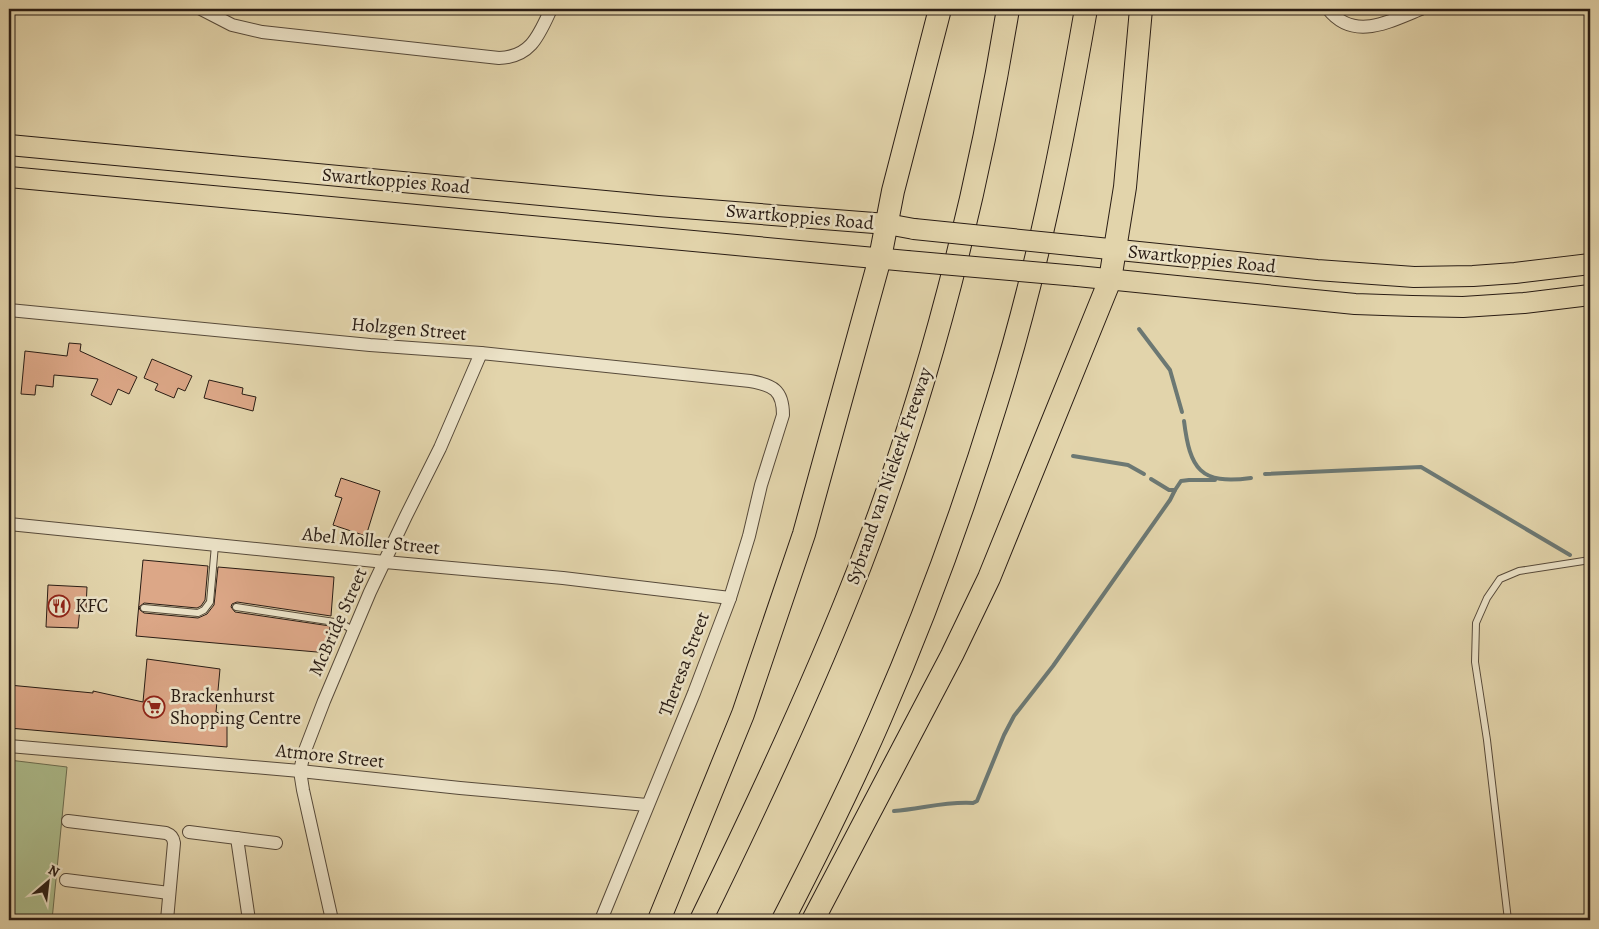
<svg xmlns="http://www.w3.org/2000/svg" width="1599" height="929" font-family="Alegreya,serif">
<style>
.green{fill:#adbe8e;stroke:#6b6d51}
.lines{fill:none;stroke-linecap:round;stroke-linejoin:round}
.stream{stroke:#6c7873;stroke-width:4}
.building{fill:#dca787;stroke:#291c14}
.lane-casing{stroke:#574a3a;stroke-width:8}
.street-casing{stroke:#574a3a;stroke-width:14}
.primary-casing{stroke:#291c14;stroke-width:22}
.highway-casing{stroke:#291c14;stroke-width:24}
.lane{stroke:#ece3c8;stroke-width:6}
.street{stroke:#ece3c8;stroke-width:12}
.primary{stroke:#e2d4ab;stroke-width:20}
.highway{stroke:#e2d4ab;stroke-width:22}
.primary-bridge-casing{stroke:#291c14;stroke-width:22;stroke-linecap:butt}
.primary-bridge{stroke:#e2d4ab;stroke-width:20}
.labels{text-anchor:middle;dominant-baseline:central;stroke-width:5;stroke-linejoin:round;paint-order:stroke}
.street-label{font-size:19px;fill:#291c14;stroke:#ece3c8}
.poi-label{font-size:19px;fill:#291c14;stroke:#ece3c8;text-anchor:start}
</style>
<rect width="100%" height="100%" fill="#e2d4ab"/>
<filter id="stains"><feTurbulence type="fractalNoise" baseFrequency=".004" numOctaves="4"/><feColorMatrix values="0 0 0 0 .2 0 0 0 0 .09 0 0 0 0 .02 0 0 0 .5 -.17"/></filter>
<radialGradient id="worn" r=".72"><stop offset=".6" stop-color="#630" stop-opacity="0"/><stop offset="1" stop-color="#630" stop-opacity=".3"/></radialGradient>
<path class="green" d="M9 760 67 767 52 920H9Z"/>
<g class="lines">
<g class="stream">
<path d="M1139 329 1170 370 1182 412"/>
<path d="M1184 421C1190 469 1200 485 1251 478"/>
<path d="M1073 456 1128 465 1144 474"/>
<path d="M1265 474 1421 467 1570 555"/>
<path d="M1151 479 1169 490H1175L1181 481 1189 480H1215"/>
<path d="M894 811C921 809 946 801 973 803L977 801 1004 735 1014 716 1053 666 1170 500 1175 490"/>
</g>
</g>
<g class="building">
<path d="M69 343 81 344 80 351 137 377 129 394 118 389 111 405 91 395 98 379 54 375 53 387 36 385 35 395 21 394 25 351 67 356Z"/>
<path d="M152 359 192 376 185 391 178 388 174 398 155 390 158 384 144 378Z"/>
<path d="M209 380 243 388 242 394 256 397 253 411 204 398Z"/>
<path d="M341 478 380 491 366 536 333 525 342 498 335 496Z"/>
<path d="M143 560 208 566 205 600 201 606 197 608 144 603 139 607 140 610 144 613 198 618 207 614 214 605 218 567 334 577 331 616 237 602 232 604 231 607 235 612 330 626 328 653 136 636Z"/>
<path d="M48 585 87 587 86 608H80L78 628 46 627Z"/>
<path d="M147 659 220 669 216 712 227 716V747L9 728V685L93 693V691L143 702Z"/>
</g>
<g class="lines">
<g class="lane-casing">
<g id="lane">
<path d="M236 607 341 623 354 631"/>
<path d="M144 608 198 613 204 610 210 602 215 545"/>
<path d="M1508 920 1487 740 1475 662 1476 623 1487 598 1500 579 1519 571 1590 560"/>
</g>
</g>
<g class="street-casing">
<g id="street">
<path d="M201 9 232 25 262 32 499 58C531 57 539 35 551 9"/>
<path d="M1328 9C1354 42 1390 21 1421 9"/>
<path d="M9 310 370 345 481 353 750 381C773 385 783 390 783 415L761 485 749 536 730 598 694 693 601 920"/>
<path d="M9 524 385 562 563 578 730 598"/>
<path d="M9 746 300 771 460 788 647 805"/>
<path d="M68 821 166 833C171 835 173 837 174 843L167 920"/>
<path d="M189 832 276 843"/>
<path d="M237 838 249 920"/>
<path d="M66 880 169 893"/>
<path d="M332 920 303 790 300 771 304 753 324 701 370 592 406 516 440 448 481 353"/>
</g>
</g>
<g class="primary-casing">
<g id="primary">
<path d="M9 145 658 206 887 224 914 229"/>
<path d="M9 177 907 261"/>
<path d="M1080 246 1317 270 1414 277 1473 276 1515 273 1590 264"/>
<path d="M1077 276 1355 304 1412 306 1463 307 1524 303 1590 295"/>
</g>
</g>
<g class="highway-casing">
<g id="highway">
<path d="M659 920 743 714 804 534 880 258 893 191 940 9"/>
<path d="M701 920C758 804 813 687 860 566 929 387 977 198 1008 9"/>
<path d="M783 920C817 854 850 788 880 719 925 616 964 509 997 401 1037 273 1063 141 1086 9"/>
<path d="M813 920 952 655 989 578 1110 280 1125 187 1141 9"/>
</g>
</g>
<use href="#lane" class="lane"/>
<use href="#street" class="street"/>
<use href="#primary" class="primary"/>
<use href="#highway" class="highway"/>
<g class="primary-bridge-casing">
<g id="primary-bridge">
<path d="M914 229 1080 246"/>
<path d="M907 261 1077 276"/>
</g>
</g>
<use href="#primary-bridge" class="primary-bridge"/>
</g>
<defs>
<g id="restaurant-ring" transform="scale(1.125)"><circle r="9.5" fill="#ece3c8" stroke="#8f2418" stroke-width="1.5"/><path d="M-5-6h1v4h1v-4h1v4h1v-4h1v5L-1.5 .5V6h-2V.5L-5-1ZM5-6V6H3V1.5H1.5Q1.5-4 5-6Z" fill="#8f2418"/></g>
<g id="supermarket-ring" transform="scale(1.125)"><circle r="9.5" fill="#ece3c8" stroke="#8f2418" stroke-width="1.5"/><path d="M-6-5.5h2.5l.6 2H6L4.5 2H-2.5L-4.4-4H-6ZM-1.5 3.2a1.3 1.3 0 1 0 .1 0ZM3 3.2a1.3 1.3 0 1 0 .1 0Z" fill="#8f2418"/></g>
</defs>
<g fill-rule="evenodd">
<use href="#restaurant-ring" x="59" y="606"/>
<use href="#supermarket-ring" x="154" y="707"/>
</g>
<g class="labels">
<g class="street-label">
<text transform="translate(396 181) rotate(5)">Swartkoppies Road</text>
<text transform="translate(800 217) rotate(5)">Swartkoppies Road</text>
<text transform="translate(1202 259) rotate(6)">Swartkoppies Road</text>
<text transform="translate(409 329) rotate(5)">Holzgen Street</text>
<text transform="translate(889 476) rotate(-71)">Sybrand van Niekerk Freeway</text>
<text transform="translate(371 541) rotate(6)">Abel Moller Street</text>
<text transform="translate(338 622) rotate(-66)">McBride Street</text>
<text transform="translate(684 664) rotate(-69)">Theresa Street</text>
<text transform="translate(330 756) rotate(6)">Atmore Street</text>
</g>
<g class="poi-label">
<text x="75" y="606">KFC</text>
<text x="170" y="696">Brackenhurst<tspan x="170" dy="22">Shopping Centre</tspan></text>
</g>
</g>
<rect width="1599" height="929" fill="none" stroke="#e2d4ab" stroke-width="30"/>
<rect x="10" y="10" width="1579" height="909" fill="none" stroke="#291c14" stroke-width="2.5"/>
<rect x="15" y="15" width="1569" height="899" fill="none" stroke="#291c14"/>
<g transform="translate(48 882) rotate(28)" stroke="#ece3c8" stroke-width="4" paint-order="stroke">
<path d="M0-4L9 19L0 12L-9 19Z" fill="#291c14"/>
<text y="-8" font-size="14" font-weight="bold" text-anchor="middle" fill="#291c14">N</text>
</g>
<rect width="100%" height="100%" filter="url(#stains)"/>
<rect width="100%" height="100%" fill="url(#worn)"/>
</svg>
